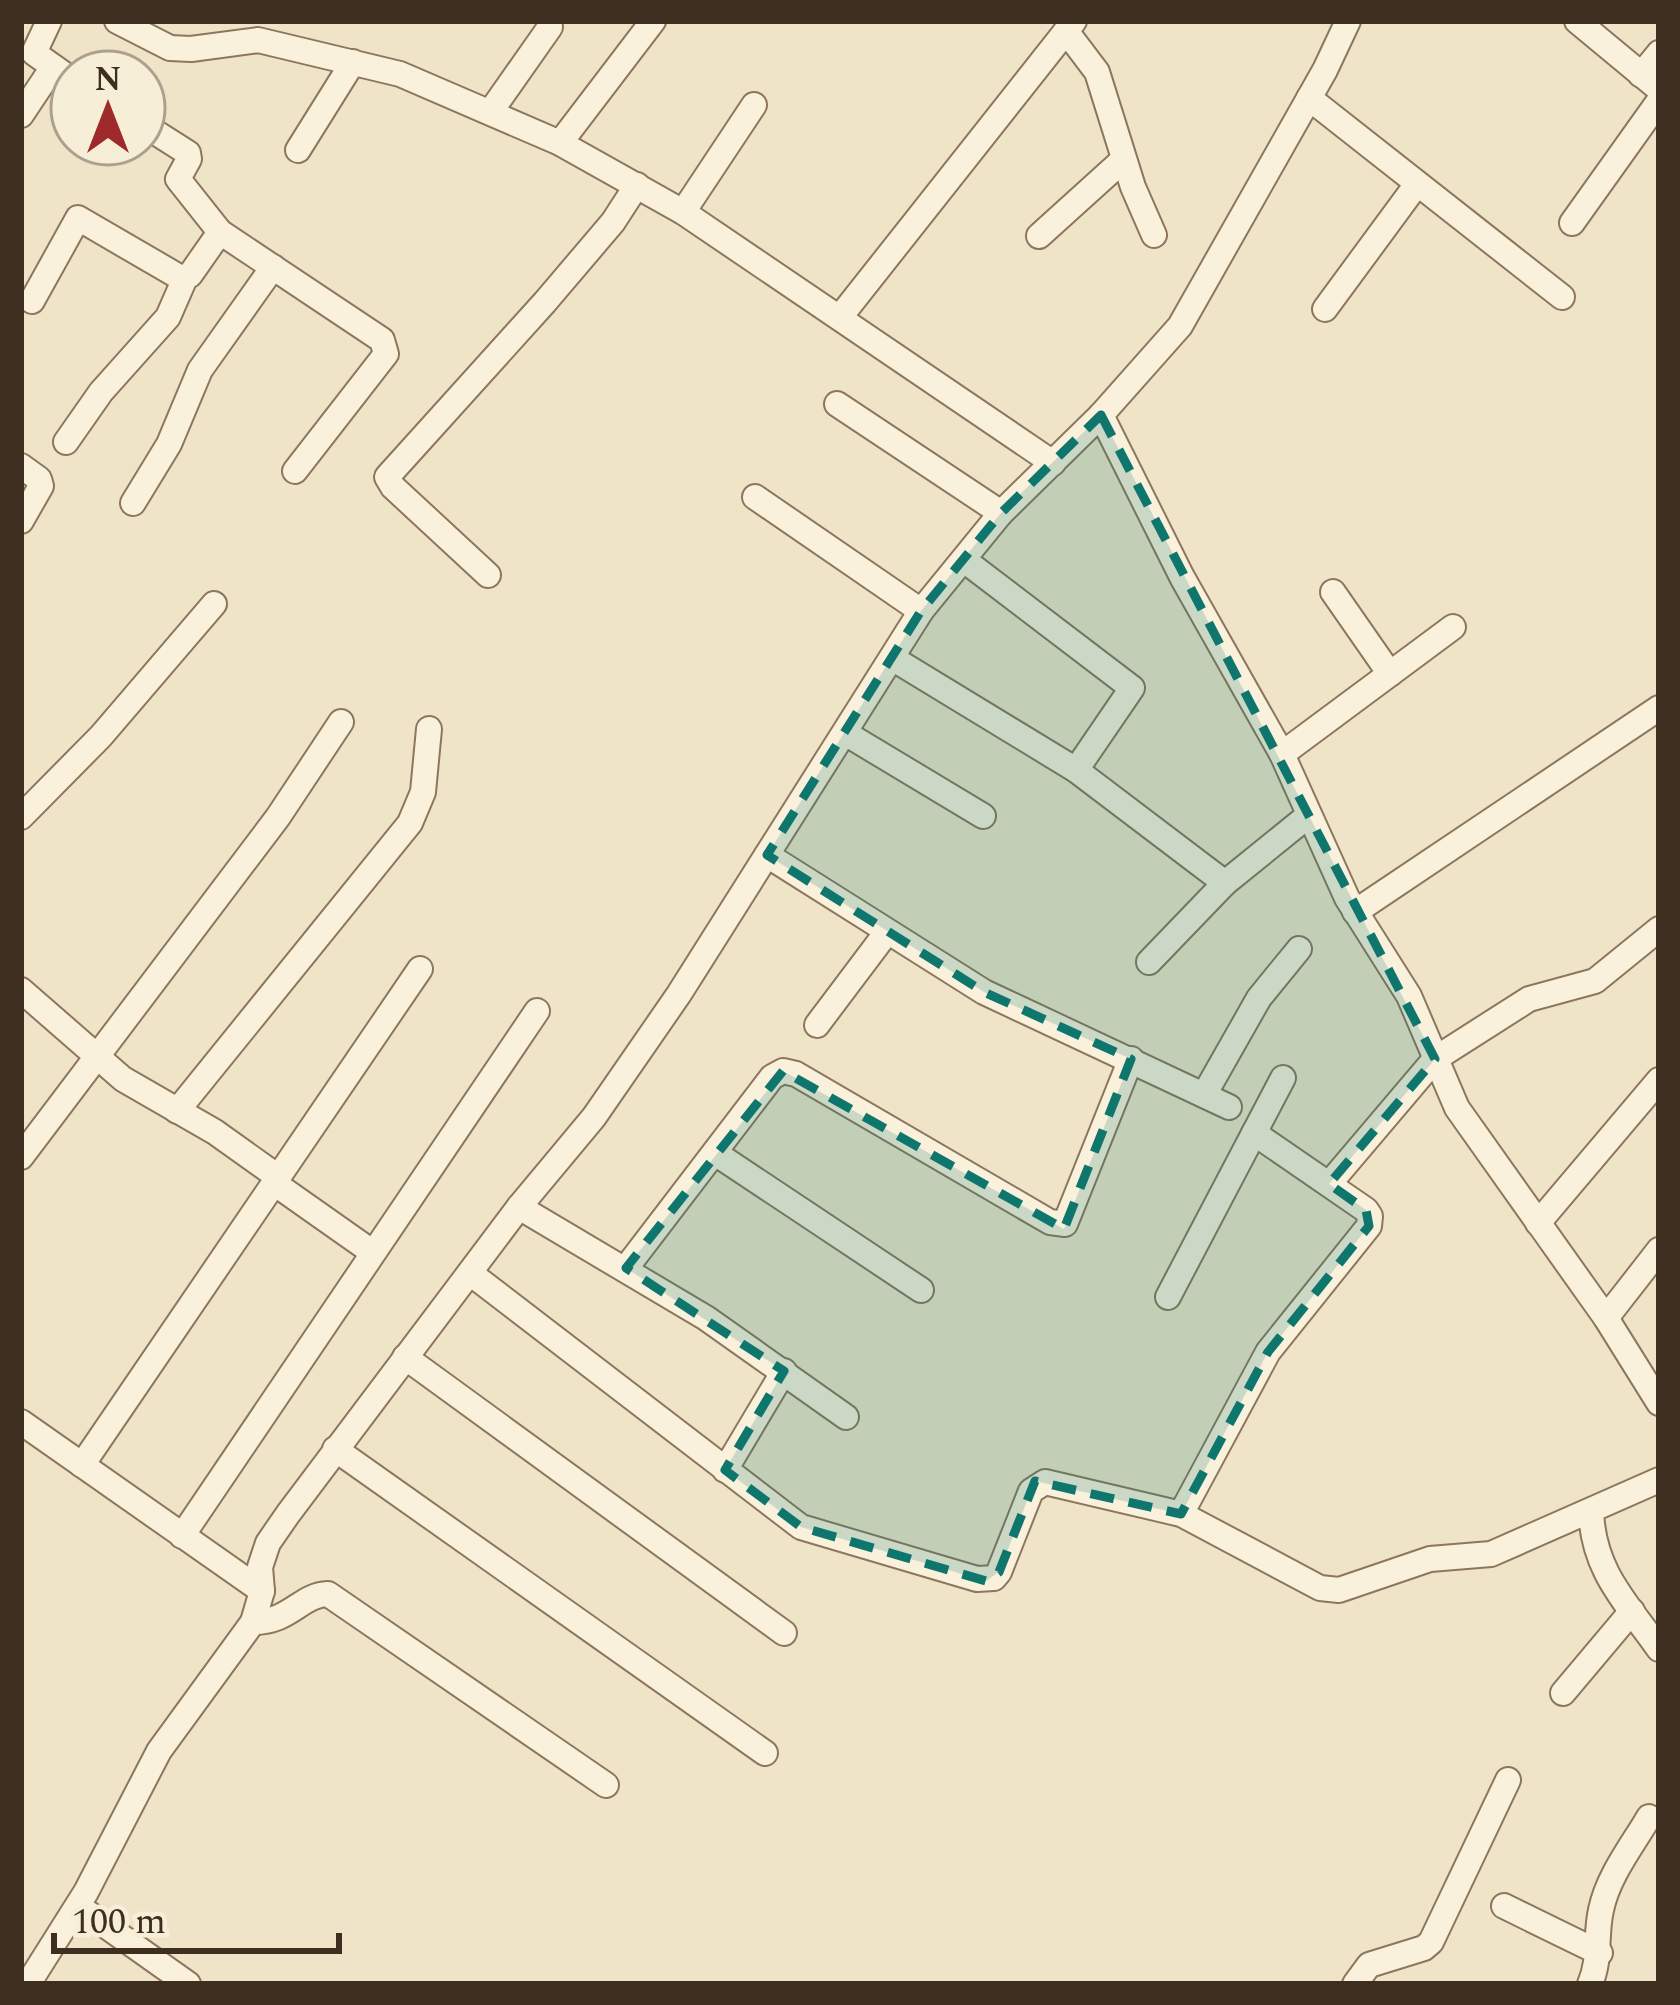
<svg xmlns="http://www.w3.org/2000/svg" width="1680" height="2005" font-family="Spectral,serif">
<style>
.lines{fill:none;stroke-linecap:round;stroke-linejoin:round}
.minor-casing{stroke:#8d765c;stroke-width:28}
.minor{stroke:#faf1dc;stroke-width:24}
.marked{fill:#0f766e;fill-opacity:0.2;stroke:#0f766e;stroke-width:9;stroke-dasharray:24 15;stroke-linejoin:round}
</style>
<rect width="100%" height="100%" fill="#f0e4c8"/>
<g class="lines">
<g class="minor-casing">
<g id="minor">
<path d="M49 21 34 53 72 80"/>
<path d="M117 21 170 48 191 49 258 40 400 74 560 143 683 212 1053 463"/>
<path d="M1577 21 1659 89"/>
<path d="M1066 31 1097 72 1133 187 1154 235"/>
<path d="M1641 75 1659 53"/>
<path d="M1309 98 1562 297"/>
<path d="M491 111 550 27"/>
<path d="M21 115 53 67"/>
<path d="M144 125 188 153 189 159 178 179 220 232 382 340 386 354 295 471"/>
<path d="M560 143 653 21"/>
<path d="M298 150 353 62"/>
<path d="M683 212 754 105"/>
<path d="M1572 223 1659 101"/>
<path d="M1039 236 1123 160"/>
<path d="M32 301 78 218 181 278 190 275 220 232"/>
<path d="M1325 309 1417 184"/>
<path d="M840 317 1074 21"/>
<path d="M837 404 1001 513"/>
<path d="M1101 415 1182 577 1282 754 1347 898 1409 996 1457 1108 1606 1318 1659 1403"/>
<path d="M66 442 101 392 168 317 185 278"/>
<path d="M21 466 39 479 41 486 21 521"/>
<path d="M755 497 921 611"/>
<path d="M133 503 169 444 200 370 273 267"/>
<path d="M964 560 1132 688 1076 770"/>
<path d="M488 575 393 487 387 477 545 302 613 222 637 185"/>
<path d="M1333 592 1390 674"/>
<path d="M892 658 1076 770 1225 883"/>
<path d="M845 733 983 816"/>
<path d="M1282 754 1453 627"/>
<path d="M21 817 101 736 214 604"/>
<path d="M767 855 984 992 1229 1107"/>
<path d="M1355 912 1659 708"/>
<path d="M1149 962 1225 883 1309 815"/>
<path d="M21 990 123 1079 215 1132 278 1177"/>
<path d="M817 1025 887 932"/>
<path d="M1204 1095 1259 998 1299 949"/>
<path d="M177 1111 410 823 423 792 429 729"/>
<path d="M715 1153 921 1290"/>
<path d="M21 1157 278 817 341 722"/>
<path d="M274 1183 372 1252"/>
<path d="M1329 1184 1435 1059 1529 999 1595 981 1659 929"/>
<path d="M519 1207 706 1318 846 1417"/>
<path d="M1538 1223 1659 1080"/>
<path d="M626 1268 772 1077 783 1071 796 1074 1050 1222 1065 1224 1131 1059"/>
<path d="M470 1273 801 1527 977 1579 994 1578 999 1572 1031 1491 1045 1482 1181 1514 1320 1588 1339 1590 1430 1559 1491 1554 1659 1480"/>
<path d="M1168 1297 1283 1078"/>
<path d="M1606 1318 1659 1250"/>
<path d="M405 1357 784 1633"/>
<path d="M21 1422 262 1591"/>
<path d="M335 1449 765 1753"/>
<path d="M82 1465 420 969"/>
<path d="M725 1470 784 1371"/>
<path d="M1591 1511C1593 1571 1626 1602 1659 1649"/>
<path d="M1181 1514 1268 1352 1369 1226 1370 1216 1366 1210 1254 1133"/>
<path d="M182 1536 537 1011"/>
<path d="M253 1622C291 1622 300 1595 328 1594L606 1785"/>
<path d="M1563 1693 1632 1611"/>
<path d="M78 1906 188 1984"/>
<path d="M1504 1906 1600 1953"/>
<path d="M28 1984 86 1892 159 1751 253 1622 262 1591 260 1567 268 1543 288 1514 519 1207 594 1117 679 994 921 611 1001 513 1101 415 1180 326 1325 70 1348 21"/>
<path d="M1355 1984 1369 1965 1424 1948 1431 1942 1508 1780"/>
<path d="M1590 1984C1601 1958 1595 1936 1601 1910 1608 1876 1632 1846 1649 1817"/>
</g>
</g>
<use href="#minor" class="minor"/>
</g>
<path class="marked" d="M1101 415 1435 1059 1329 1184 1366 1210 1369 1226 1268 1352 1181 1514 1035 1481 999 1572 986 1581 801 1527 725 1470 784 1371 626 1268 783 1071 1064 1229 1131 1059 984 992 767 855 921 611 1001 513Z"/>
<rect width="1680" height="2005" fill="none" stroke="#3d2e20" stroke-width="48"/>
<g transform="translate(108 108)"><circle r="57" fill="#f7eed8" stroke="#ada18e" stroke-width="3"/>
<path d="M0-9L21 45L0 30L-21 45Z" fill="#9e2a2b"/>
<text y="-18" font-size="33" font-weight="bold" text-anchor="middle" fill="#3d2e20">N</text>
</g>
<path d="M54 1933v18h285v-18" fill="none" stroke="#3d2e20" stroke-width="6"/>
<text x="72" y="1933" font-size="36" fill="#3d2e20" stroke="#f7eed8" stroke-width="9" paint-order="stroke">100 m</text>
</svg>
